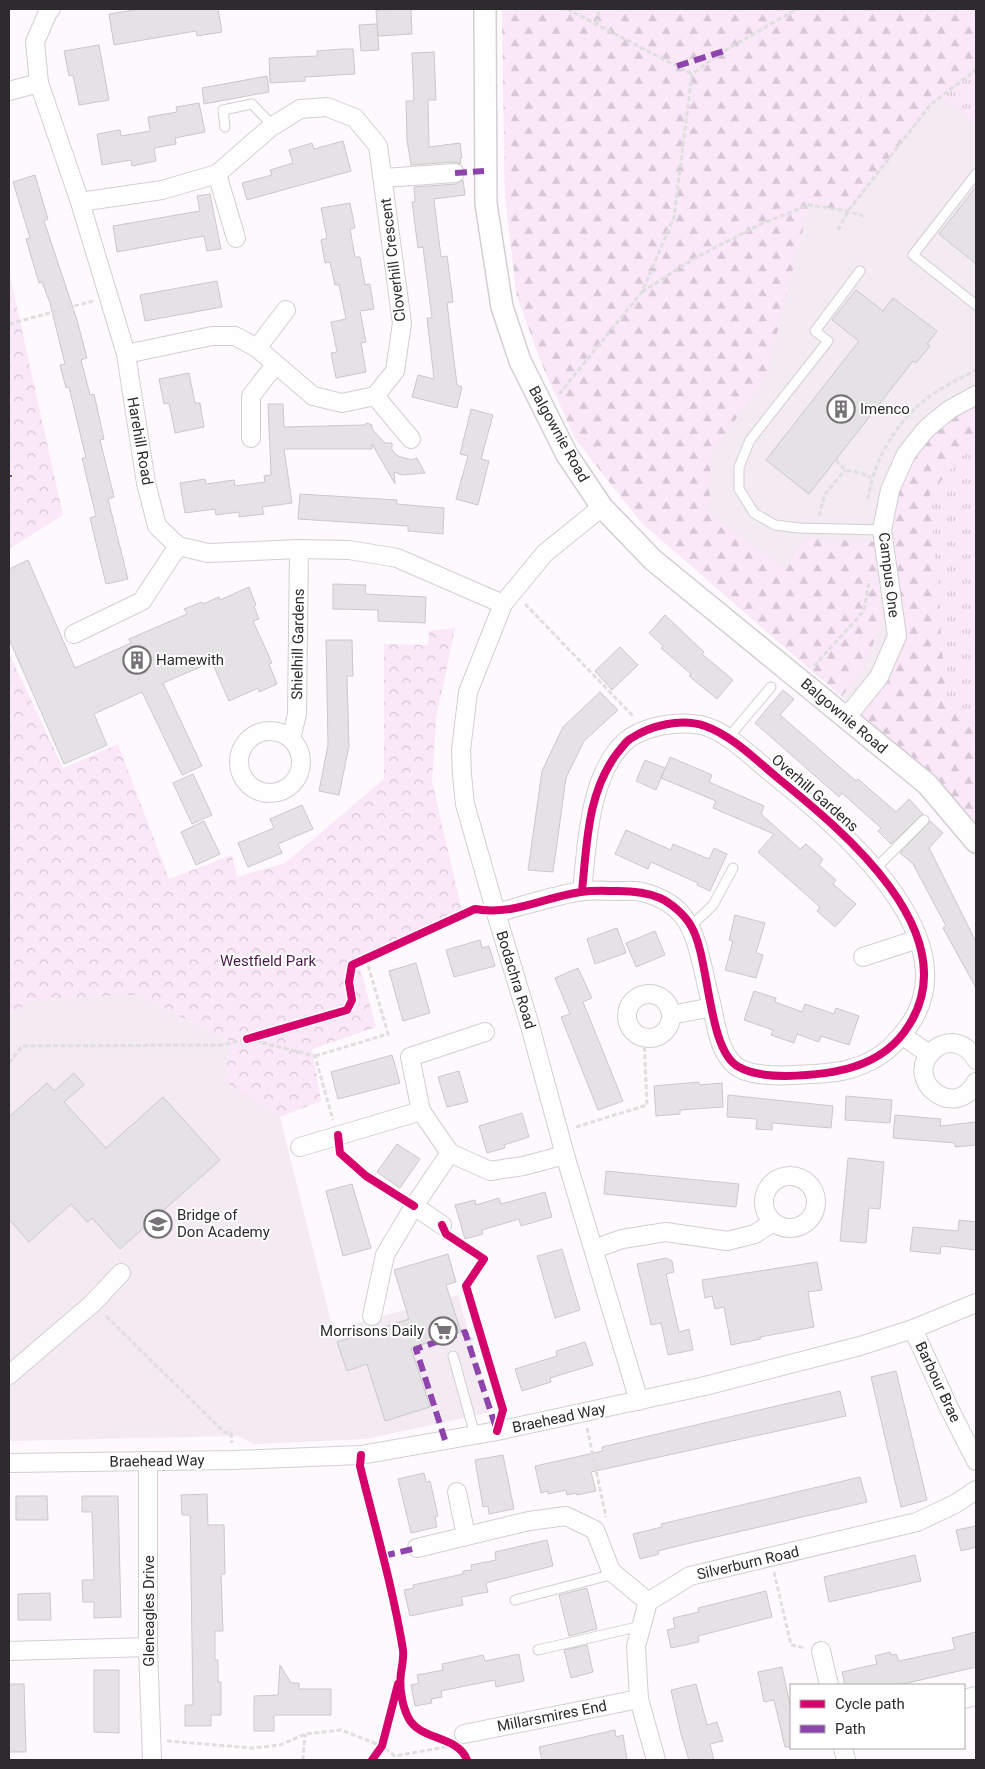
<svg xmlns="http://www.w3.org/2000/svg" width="985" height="1769" font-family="Roboto,sans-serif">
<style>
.built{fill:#f4eaf2}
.grass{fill:url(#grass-tufts)}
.forest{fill:url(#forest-firs)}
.park{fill:url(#park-crowns)}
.building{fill:#e5e2e5;stroke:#cbc8ca}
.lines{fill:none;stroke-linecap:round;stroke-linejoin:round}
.service-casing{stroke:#d2cfd2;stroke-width:11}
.minor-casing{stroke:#d2cfd2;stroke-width:20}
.tertiary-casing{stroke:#d2cfd2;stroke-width:24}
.path{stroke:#dfdfdf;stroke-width:3;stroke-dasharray:5 2.5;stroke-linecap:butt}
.service{stroke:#fffeff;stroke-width:9}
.minor{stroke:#fffeff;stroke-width:18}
.tertiary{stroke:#fffeff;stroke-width:21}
.quiet{stroke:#8e44ad;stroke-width:6;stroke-dasharray:12 6;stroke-linecap:butt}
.cycleway-casing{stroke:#fff;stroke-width:11}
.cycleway{stroke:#d6006c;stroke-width:8}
.labels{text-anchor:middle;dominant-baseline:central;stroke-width:4;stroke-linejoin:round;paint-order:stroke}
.street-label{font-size:15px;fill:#2e2b2e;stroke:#fff}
.poi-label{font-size:15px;fill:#2e2b2e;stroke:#fff;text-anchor:start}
.park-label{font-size:15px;fill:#4c184a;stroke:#fff}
</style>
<defs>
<pattern id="grass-tufts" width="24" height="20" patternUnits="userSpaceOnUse" patternTransform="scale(1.25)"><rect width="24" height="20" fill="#fae7f8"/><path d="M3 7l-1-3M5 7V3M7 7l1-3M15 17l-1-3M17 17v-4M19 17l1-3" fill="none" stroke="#d7c6d5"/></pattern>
<pattern id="forest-firs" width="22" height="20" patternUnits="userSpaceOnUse" patternTransform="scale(1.25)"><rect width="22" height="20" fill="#fae7f8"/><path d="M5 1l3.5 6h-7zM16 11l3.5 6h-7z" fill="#d7c6d5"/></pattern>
<pattern id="park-crowns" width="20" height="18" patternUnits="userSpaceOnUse" patternTransform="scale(1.25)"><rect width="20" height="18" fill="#fae7f8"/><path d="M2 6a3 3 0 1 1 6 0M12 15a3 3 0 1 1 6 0" fill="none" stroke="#d7c6d5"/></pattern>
</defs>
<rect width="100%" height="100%" fill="#fdf9fc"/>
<g class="built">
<path d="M502 9H976V817L881 731 642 523 576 440 544 369 517 297 505 195Z"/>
<path d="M137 995 229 1041 225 1082 280 1117 333 1330 458 1295 491 1412 366 1439 255 1444 237 1436 9 1441V1016L35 999Z"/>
</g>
<g class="grass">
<path d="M976 70V126L941 97Z"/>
<path d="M976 446V726L969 724 946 698 930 494 967 450Z"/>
</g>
<g class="forest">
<path d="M502 9H976V70L931 104 848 211 809 205 766 378 711 453 709 514 785 568 805 538 874 542 882 620 864 669 842 696 642 523 576 440 544 369 517 297 505 195Z"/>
<path d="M976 395V446L967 450 930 494 946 698 969 724 976 726V842L846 718 897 636 884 551 906 454Z"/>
</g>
<g class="park">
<path d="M9 272 63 515 9 549Z"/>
<path d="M455 628 436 719 432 782 462 911 358 960 376 1027 312 1049 321 1101 280 1117 225 1082 229 1041 137 995 35 999 9 1016V653L63 768 118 744 169 879 232 855 237 877 285 863 384 779V644L428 645 429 631Z"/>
</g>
<g class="building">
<path d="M140 9H218L222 32 197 36 196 31 114 45 109 14Z"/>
<path d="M411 9 412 34 378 36 376 10Z"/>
<path d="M377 24 379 50 361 51 359 25Z"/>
<path d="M99 45 109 100 79 105 73 75 69 76 64 51Z"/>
<path d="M342 49H353L355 74 305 77V81L270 83 269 58 317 56V51Z"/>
<path d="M434 52 436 100H428L429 147 460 143 462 158H460L461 164 454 162 411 165 407 140 406 101H414L412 53Z"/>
<path d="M267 76 269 92 204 104 202 88Z"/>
<path d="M199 103 205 132 175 138 176 144 154 148 156 161 132 166 131 160 102 165 97 134 120 130 121 136 150 131 148 117 177 112 176 107Z"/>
<path d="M343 141 351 171 247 200 242 183 272 175 270 170 293 163 289 150 312 143 314 149Z"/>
<path d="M35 175 48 219 44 221 77 320 87 358 81 360 90 395 94 394 104 439 100 440 114 497 108 499 128 579 106 584 90 518 96 516 82 458H86L69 387 66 388 60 365 65 364 50 303 42 282 39 283 26 239 30 238 13 182Z"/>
<path d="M463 180 465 195 434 199 441 257 447 256 452 293 453 302 447 303 457 385 462 387 457 408 412 397 418 375 434 379 427 318H432L423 247 418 248 412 202H415L414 187 456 184Z"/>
<path d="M976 187V264L939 234Z"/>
<path d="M210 194 221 249 207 251 204 236 117 252 113 226 200 211 197 196Z"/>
<path d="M350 203 355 228 350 229 355 257H360L365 285 370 284 374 309 360 311 366 342 361 343 366 372 336 378 331 353 337 352 331 322 346 319 339 285H335L330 262 325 263 321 240 327 238 321 208Z"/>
<path d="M217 281 222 307 145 321 140 295Z"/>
<path d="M856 290 883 311 893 298 937 331 927 344 930 346 916 363 913 361 809 494 766 460 859 341 832 320Z"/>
<path d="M189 373 195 403H200L204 427 175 433 169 403 164 404 159 379Z"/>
<path d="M268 404H283L284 427 364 425 367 423 372 425V429L385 443H392V450L398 456 411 460 417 458 425 473 402 475 394 472 395 484 372 444V449H284L292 503 262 507 264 514 239 517V512L216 515 215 509 185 513 180 483 205 479 206 484 234 480 235 486 265 482 264 476 271 475Z"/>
<path d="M471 409 493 415 481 459 489 461 478 505 456 499 468 456 460 454Z"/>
<path d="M300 494 397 500V504L444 508 443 534 408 531V526L298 519Z"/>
<path d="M28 560 75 668 131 643 129 639 187 614 184 609 202 602 203 604 219 597 220 600 249 587 256 605 254 606 259 619 253 621 272 663 269 664 277 684 259 692 258 688 229 701 212 662 163 683 202 766 182 775 142 692 94 714 107 745 64 764 9 639V569Z"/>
<path d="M333 584 366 585 365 594 426 597 425 623 378 621V610L333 609Z"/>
<path d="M665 615 704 652 702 654 733 680 717 699 689 676 691 674 661 648 663 646 649 633Z"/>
<path d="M326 640H352L353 676H347L349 746 339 795 319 791 328 745Z"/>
<path d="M620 647 638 665 612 690 595 671Z"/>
<path d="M783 690 794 699 780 715 856 781 858 779 896 812 909 799 923 814 891 844 878 831 881 828 842 793 839 797 755 723Z"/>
<path d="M600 692 618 710 584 741 566 778 553 872 528 870 542 771 563 727Z"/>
<path d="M670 757 712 775 709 782 764 806 761 814 800 849 806 844 823 859 819 865 836 880 833 884 856 904 835 927 817 911 820 907 758 852 774 834 713 808 716 801 661 778Z"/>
<path d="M645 760 665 768 656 790 636 781Z"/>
<path d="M193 774 212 815 192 824 173 783Z"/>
<path d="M302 805 313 829 278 844 282 853 248 867 238 843 274 828 270 819Z"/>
<path d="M204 821 220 854 196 865 181 832Z"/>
<path d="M930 821 943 833 929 848 976 942V988L943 928 946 926 913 864 900 853Z"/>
<path d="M626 830 671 850 673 844 709 859 714 848 727 854 710 891 697 885 698 883 651 862 648 869 615 854Z"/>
<path d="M735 915 765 923 756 953 763 955 756 978 725 970 733 941 729 940Z"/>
<path d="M617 928 626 953 595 964 587 939Z"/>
<path d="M655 931 665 955 636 967 626 943Z"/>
<path d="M480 940 482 948 489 946 495 966 454 977 446 950Z"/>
<path d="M416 963 430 1013 403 1021 389 971Z"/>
<path d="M578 968 592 998 583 1002 623 1101 598 1110 561 1017 570 1014 555 978Z"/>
<path d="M754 991 776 998 775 1002 802 1012 805 1004 834 1014 836 1008 859 1016 849 1045 821 1036 819 1042 797 1034 794 1043 771 1035 773 1030 744 1020Z"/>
<path d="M392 1055 400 1083 338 1099 331 1072Z"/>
<path d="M459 1071 468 1102 447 1107 438 1077Z"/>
<path d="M74 1073 84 1085 64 1102 106 1148 163 1097 220 1160 120 1249 92 1218 87 1222 71 1204 29 1242 9 1219V1117L47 1083 54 1091Z"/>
<path d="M699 1082V1085L722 1083 723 1107 680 1110V1114L656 1116 654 1086Z"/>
<path d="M728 1095 833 1106 831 1128 772 1123V1130L756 1129 757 1119 727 1117Z"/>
<path d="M846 1096 892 1100 890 1123 845 1120Z"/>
<path d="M522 1113 529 1137 504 1145 505 1148 487 1153 479 1126Z"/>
<path d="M895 1115 941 1119 940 1126 976 1122V1145L955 1147V1143L893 1138Z"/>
<path d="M397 1144 420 1159 400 1188 377 1172Z"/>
<path d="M848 1158 884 1162 880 1209 869 1208 866 1243 840 1241Z"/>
<path d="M606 1171 739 1184 736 1207 604 1194Z"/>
<path d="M352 1184 371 1248 343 1256 326 1191Z"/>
<path d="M545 1192 552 1217 521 1226 519 1219 482 1230 483 1234 465 1239 455 1205 475 1200 476 1205 499 1198 501 1204Z"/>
<path d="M959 1220 976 1222V1250L941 1246 940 1254 910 1251 913 1227 958 1231Z"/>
<path d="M562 1249 580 1310 555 1318 537 1256Z"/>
<path d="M448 1254 456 1282 446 1285 461 1332 411 1348 430 1407 385 1421 367 1364 347 1371 337 1342 409 1319 394 1270Z"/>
<path d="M666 1258 672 1261 674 1272 666 1274 679 1332 689 1329 693 1350 668 1355 661 1323 651 1325 637 1264Z"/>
<path d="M817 1262 822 1290 808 1292 814 1327 760 1337 761 1339 731 1345 724 1307 715 1309 712 1296 705 1298 702 1280Z"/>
<path d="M585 1342 593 1365 550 1378 551 1382 522 1391 515 1369 557 1356 556 1351Z"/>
<path d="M896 1371 927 1500 901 1507 871 1377Z"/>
<path d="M840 1391 846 1416 591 1472 596 1491 577 1495 576 1493 567 1495 566 1490 548 1494V1491L541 1493 535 1466 603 1451 602 1447Z"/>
<path d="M503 1455 514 1509 489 1514 488 1506 483 1507 475 1460Z"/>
<path d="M424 1473 426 1482 430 1481 438 1516 435 1517 437 1527 411 1533 398 1479Z"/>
<path d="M860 1477 867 1502 686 1544 658 1551 659 1554 640 1559 633 1534 662 1527 661 1524Z"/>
<path d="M207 1494 208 1525H224L225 1574H221L223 1631H215V1660H218V1682H221V1715H211V1726H185V1705H193L190 1515H182L181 1495Z"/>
<path d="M16 1496H47L48 1520H16Z"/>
<path d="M82 1496H118L121 1617 94 1618V1602H83L82 1580H94L92 1512H82Z"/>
<path d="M976 1526V1547L961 1551 956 1530Z"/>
<path d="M547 1540 553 1566 486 1583 488 1592 461 1597 463 1605 410 1616 404 1590 414 1588 413 1585 463 1574V1571L472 1570 471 1565 496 1560 495 1552Z"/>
<path d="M915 1555 921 1581 829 1602 824 1577Z"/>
<path d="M587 1588 597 1629 569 1636 559 1595Z"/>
<path d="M766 1591 772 1617 698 1636 699 1642 671 1648 667 1630 675 1628 673 1618 699 1612 698 1608Z"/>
<path d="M50 1593 51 1620H18V1594Z"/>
<path d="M976 1632V1667L899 1685H845L842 1672 877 1664 875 1656 890 1652 891 1655 896 1654 899 1661 955 1649 952 1638Z"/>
<path d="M587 1645 593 1672 571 1678 564 1650Z"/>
<path d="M519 1654 524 1681 496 1687 495 1680 441 1691 442 1697 431 1699 432 1703 415 1706 411 1685 419 1683 417 1675 443 1670 442 1664 465 1659 483 1655 485 1661Z"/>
<path d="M280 1665 291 1683H299V1689H331V1715H274V1731H254V1696L278 1695Z"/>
<path d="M782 1667 791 1710V1747H785L774 1700 764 1702 758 1672Z"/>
<path d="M94 1670H119V1733L94 1732Z"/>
<path d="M9 1684H24L26 1752H9Z"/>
<path d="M696 1684 707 1725 717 1722 723 1741 710 1744 714 1760H689L681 1734 671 1690Z"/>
<path d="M615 1730 616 1737 623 1735 627 1760H542L539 1747Z"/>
</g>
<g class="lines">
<g class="service-casing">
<g id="service">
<path d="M225 127 223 110 252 104 273 126"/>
<path d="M976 174 913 255 976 305"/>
<path d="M860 271 815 331 828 341 750 440 739 467V489L754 513 775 525 799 528 882 530"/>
<path d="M728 738 771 687"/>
<path d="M876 868 924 820"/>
<path d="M691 926 713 905 733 868"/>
<path d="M453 1356 475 1435"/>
<path d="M515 1600 614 1574"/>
<path d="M538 1650 641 1626"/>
</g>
</g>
<g class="minor-casing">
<g id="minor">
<path d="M51 9 48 12 35 42 39 83 80 202 126 354 146 483 157 526 178 546 208 553 299 549 349 550 397 558 503 604"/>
<path d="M9 91 39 83"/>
<path d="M217 174 236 238"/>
<path d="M384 178 455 173"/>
<path d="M80 202 162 190 217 174 271 127 300 109 327 107 355 118 378 146 402 323 395 371 375 396 342 403 313 396 257 348 235 336H212L126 354"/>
<path d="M257 348 286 310"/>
<path d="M375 396 411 439"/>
<path d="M251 438V396L275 365"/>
<path d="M602 507 545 553 503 604 468 692 461 750 462 775 465 804 496 913 530 1026 565 1155 639 1401"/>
<path d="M74 634 142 601 178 546"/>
<path d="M846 718 879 677 897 636 882 530 890 490 906 454 926 429 949 410 976 395"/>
<circle cx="270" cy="762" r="31"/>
<path d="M291 739 297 714 299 549"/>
<path d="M496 913C524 906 554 895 583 891 594 890 607 891 619 891 626 891 635 890 642 892 691 904 695 936 705 977 707 989 711 1000 713 1012 717 1030 720 1053 736 1066 748 1076 779 1076 794 1075 813 1074 835 1074 853 1068 880 1060 897 1044 912 1021 967 933 835 824 775 776 755 760 726 730 701 725 679 721 646 725 627 740 589 772 587 845 582 891"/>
<path d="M863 957 918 939"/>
<circle cx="649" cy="1016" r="22"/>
<path d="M671 1015 712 1007"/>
<path d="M485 1032 410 1057 421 1111 450 1153 490 1171 523 1166 565 1155"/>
<path d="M903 1036 929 1054"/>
<path d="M976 1060C972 1051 963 1044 952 1043 945 1043 937 1046 932 1052 903 1080 955 1122 976 1082"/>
<path d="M300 1147 421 1111"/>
<circle cx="790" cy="1202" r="26"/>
<path d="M414 1206 442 1225"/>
<path d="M594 1249 622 1239 666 1232 727 1241 755 1234 773 1222"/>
<path d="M372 1316 385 1255 414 1206 450 1153"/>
<path d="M913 1329 949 1408 976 1461"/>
<path d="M9 1375 93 1303 121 1273"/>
<path d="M148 1461V1647L152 1760"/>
<path d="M9 1463 234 1460 361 1455 497 1431 705 1386 860 1346 913 1329 976 1303"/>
<path d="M457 1492 466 1536"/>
<path d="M417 1548 529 1521 566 1516 595 1530 611 1571 648 1602"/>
<path d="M9 1651 148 1647"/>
<path d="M821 1651 829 1685"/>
<path d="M964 1699 976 1696"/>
<path d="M464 1734 639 1699"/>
<path d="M843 1748 846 1760"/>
<path d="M656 1760 639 1699 636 1646 648 1602 690 1576 917 1522 955 1504 976 1490"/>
</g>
</g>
<g class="tertiary-casing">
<path id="tertiary" d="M485 9 486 204 502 307 520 361 567 455 602 507 653 560 927 784 976 842"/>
</g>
<g class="path">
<path d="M567 9 692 74"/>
<path d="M597 24 599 9"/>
<path d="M838 230 848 211 931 104 976 70"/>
<path d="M642 292 695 258 763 223 809 205 848 211 863 216"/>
<path d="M9 324 93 301"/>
<path d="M559 394 642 292 674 217 692 74 724 51 797 9"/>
<path d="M836 460 845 470 862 473 871 478"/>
<path d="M868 499C874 457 900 415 936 392 948 384 963 377 976 370"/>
<path d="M819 516 825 494 845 470"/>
<path d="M525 604 634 717"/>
<path d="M814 666 864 611 869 580"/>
<path d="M315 1056 388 1034 366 958"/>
<path d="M9 1063 22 1046 222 1045 247 1039 315 1056 333 1120"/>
<path d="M576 1127 647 1105 644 1038"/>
<path d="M106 1316 224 1432 231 1433 232 1443"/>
<path d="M468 1340 481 1336"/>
<path d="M587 1428 606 1517"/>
<path d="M774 1572 791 1645 805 1648"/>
<path d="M167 1741 253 1748 280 1745 305 1734 341 1730 382 1746 395 1756 451 1746"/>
<path d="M303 1760 305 1734"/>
</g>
<use href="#service" class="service"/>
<use href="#minor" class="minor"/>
<use href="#tertiary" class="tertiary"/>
<g class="quiet">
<path d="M677 66 724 51"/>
<path d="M455 173 484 171"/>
<path d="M9 475V477"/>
<path d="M445 1440 416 1349 465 1332 496 1428"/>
<path d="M383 1556 417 1548"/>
</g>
<g class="cycleway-casing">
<g id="cycleway">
<path d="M247 1039 347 1010 352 1000 349 982 352 965 475 909C514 916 544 897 581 892 593 890 606 891 618 891 633 891 646 892 660 898 671 903 685 915 691 926 710 957 707 1051 739 1067 753 1075 770 1076 786 1076 833 1075 883 1068 909 1025 967 933 843 831 779 779 757 761 733 736 705 726 681 718 651 725 630 739 625 742 622 748 618 752 587 792 587 844 582 891"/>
<path d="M338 1135 340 1153 366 1176 414 1206"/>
<path d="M442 1225 446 1234 484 1259 466 1286 503 1410 497 1431"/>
<path d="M361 1455 360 1466C375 1527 393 1588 403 1650 404 1658 402 1665 401 1673 399 1687 402 1705 408 1717 419 1741 458 1735 467 1760"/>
<path d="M372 1760 382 1746 398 1684"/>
</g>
</g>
<use href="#cycleway" class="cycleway"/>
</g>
<defs>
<g id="building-ring" transform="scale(1.4375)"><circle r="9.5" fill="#fff" stroke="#767376" stroke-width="1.5"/><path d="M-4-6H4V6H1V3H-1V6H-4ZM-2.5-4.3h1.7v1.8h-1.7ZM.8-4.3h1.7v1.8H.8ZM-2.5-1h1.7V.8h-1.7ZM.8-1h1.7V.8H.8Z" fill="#767376"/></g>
<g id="school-ring" transform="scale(1.4375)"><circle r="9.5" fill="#fff" stroke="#767376" stroke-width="1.5"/><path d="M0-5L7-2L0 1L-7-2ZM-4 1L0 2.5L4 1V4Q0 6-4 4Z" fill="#767376"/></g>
<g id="supermarket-ring" transform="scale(1.4375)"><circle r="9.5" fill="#fff" stroke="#767376" stroke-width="1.5"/><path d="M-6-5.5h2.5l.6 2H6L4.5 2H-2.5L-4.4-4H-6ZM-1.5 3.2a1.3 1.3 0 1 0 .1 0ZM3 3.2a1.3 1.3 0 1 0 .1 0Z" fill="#767376"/></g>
</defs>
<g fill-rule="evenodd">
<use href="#building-ring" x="841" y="409"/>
<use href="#building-ring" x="137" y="660"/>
<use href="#school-ring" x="158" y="1224"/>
<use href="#supermarket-ring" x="443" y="1331"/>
</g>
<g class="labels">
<g class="street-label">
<text transform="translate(393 260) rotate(-97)">Cloverhill Crescent</text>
<text transform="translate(559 434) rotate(61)">Balgownie Road</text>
<text transform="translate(140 441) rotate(80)">Harehill Road</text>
<text transform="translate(889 575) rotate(83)">Campus One</text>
<text transform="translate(298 644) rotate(-89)">Shielhill Gardens</text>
<text transform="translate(844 716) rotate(40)">Balgownie Road</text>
<text transform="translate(815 793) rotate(41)">Overhill Gardens</text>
<text transform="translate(516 980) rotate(73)">Bodachra Road</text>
<text transform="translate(938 1382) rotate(65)">Barbour Brae</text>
<text transform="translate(559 1418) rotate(-12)">Braehead Way</text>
<text transform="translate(157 1461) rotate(-1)">Braehead Way</text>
<text transform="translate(748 1563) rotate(-13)">Silverburn Road</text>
<text transform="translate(149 1611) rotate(-90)">Gleneagles Drive</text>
<text transform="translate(552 1716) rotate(-11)">Millarsmires End</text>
</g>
<g class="poi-label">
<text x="860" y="409">Imenco</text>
<text x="156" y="660">Hamewith</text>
<text x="177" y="1215">Bridge of<tspan x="177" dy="17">Don Academy</tspan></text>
<text x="424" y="1331" text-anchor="end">Morrisons Daily</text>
</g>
<g class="park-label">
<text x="268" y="961">Westfield Park</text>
</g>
</g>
<rect width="985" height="1769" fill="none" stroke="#2e2b2e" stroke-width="20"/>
<rect x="790" y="1684" width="175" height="65" fill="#ffffff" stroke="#abaaab"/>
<rect x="800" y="1700" width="25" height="8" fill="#d6006c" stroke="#abaaab"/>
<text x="835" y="1709" font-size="15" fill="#2e2b2e">Cycle path</text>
<rect x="800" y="1725" width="25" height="8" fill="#8e44ad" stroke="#abaaab"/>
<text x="835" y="1734" font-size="15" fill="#2e2b2e">Path</text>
</svg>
